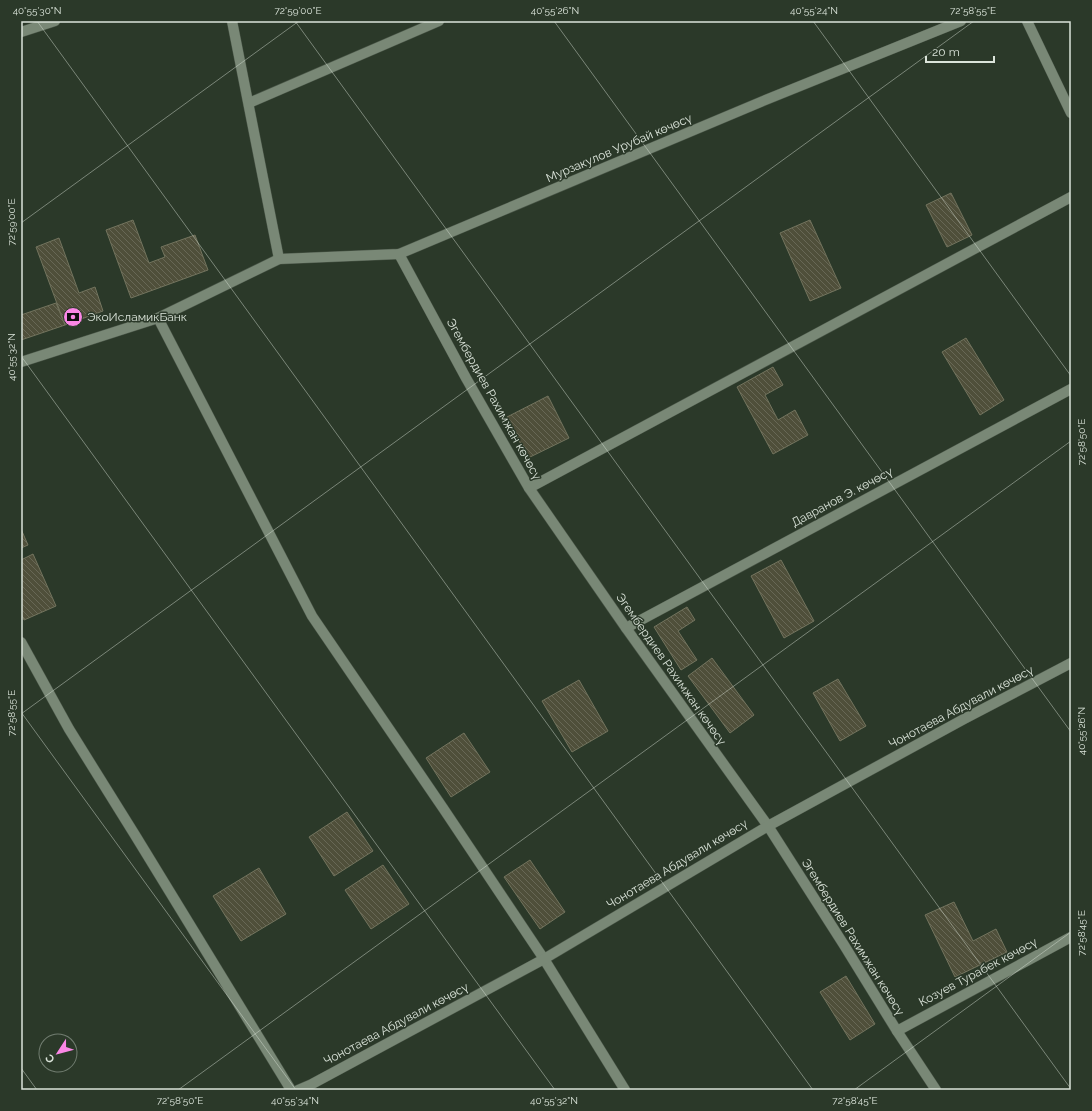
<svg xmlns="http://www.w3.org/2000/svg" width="1092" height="1111" font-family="Raleway,sans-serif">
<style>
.building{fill:url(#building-back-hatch);stroke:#73745e}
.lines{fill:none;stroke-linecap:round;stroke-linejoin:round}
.minor-casing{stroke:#4b5749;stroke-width:11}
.minor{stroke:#798876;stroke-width:10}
.ticks{fill:none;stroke:#dbe4da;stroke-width:1;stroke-opacity:0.45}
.labels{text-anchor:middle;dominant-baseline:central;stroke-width:3;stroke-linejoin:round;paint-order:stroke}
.street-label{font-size:12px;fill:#dbe4da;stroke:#2b3929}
.poi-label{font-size:12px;fill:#dbe4da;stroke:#2b3929;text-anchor:start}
.neatline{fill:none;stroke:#dbe4da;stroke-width:1.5}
.ticks-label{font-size:10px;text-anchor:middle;fill:#dbe4da}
</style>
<defs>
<pattern id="building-back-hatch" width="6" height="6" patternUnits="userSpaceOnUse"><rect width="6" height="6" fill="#4f4f3a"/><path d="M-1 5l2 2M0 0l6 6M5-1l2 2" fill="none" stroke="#686856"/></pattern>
</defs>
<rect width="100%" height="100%" fill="#2b3929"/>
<g class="building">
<path d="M951 193 972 235 947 247 926 205Z"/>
<path d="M133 220 149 263 165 257 161 247 195 235 208 270 131 298 106 230Z"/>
<path d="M810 220 841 288 810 301 780 233Z"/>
<path d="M59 238 79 293 95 287 103 311 65 325 36 247Z"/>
<path d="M56 303 65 325 21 340V315Z"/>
<path d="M966 338 1004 400 980 415 942 352Z"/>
<path d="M773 367 783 385 765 395 778 420 795 410 808 435 773 454 737 387Z"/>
<path d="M548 396 569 438 528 458 507 417Z"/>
<path d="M21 529 28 545 21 548Z"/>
<path d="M33 554 56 606 24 620 21 613V560Z"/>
<path d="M781 560 814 621 784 638 751 576Z"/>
<path d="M687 607 695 620 678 631 697 660 681 670 654 627Z"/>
<path d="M712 658 754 715 730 733 688 676Z"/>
<path d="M838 679 866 726 840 741 813 693Z"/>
<path d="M579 680 608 731 572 752 542 701Z"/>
<path d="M464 733 490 772 451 797 426 758Z"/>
<path d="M347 812 373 851 334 876 309 837Z"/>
<path d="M530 860 565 912 540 929 504 877Z"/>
<path d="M383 865 409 904 371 929 345 890Z"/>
<path d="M259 868 286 914 241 941 213 896Z"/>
<path d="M954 902 973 941 996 929 1007 952 955 977 925 915Z"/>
<path d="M846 976 875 1024 850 1040 820 992Z"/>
</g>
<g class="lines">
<g class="minor-casing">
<g id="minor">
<path d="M232 21 279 259"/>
<path d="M1027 21 1071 113"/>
<path d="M21 32 55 21"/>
<path d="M249 103 439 21"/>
<path d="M399 254 466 378 529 488 626 628 768 826 844 945 897 1031 936 1090"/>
<path d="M158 318 312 616 443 808 544 959 625 1090"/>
<path d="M21 362 158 318 279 259 399 254 763 101 961 21"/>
<path d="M529 488 1071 197"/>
<path d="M626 628 1071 389"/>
<path d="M21 642 69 729 135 835 291 1090"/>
<path d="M897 1031 1071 937"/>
<path d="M298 1090 312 1084 544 959 768 826 964 719 1071 663"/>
</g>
</g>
<use href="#minor" class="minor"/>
</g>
<path class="ticks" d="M37 21 813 1090M295 21 1071 1089M554 21 1071 732M813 21 1071 376M21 223 299 21M21 356 555 1090M21 712 296 1090M21 714 974 21M21 1068 37 1090M178 1090 1071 441M854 1090 1071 932"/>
<defs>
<g id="bank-disc" transform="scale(1)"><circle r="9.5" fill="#fb87e6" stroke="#2b3929"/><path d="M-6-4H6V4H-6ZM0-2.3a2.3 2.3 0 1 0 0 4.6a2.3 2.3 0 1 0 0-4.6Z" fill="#111"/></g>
</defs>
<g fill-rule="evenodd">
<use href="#bank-disc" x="73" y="317"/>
</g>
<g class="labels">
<g class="street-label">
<text transform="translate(619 148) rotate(-23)">Мурзакулов Урубай көчөсү</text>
<text transform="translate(494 399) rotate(61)">Эгембердиев Рахимжан көчөсү</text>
<text transform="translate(842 497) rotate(-28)">Давранов Э. көчөсү</text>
<text transform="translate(671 669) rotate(55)">Эгембердиев Рахимжан көчөсү</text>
<text transform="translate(961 707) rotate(-28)">Чонотаева Абдували көчөсү</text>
<text transform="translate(677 864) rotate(-31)">Чонотаева Абдували көчөсү</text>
<text transform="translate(853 937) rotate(58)">Эгембердиев Рахимжан көчөсү</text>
<text transform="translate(978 972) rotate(-28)">Козуев Турабек көчөсү</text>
<text transform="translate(396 1024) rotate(-28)">Чонотаева Абдували көчөсү</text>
</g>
<g class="poi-label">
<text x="87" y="317">ЭкоИсламикБанк</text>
</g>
</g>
<rect width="1092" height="1111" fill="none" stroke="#2b3929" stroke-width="44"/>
<g transform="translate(58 1053) rotate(234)"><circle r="19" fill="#2b3929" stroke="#717d70"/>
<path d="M0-3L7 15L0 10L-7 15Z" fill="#fb87e6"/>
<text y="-6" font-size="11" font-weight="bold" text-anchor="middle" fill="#dbe4da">С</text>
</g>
<path d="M926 56v6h68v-6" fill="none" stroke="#dbe4da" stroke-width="2"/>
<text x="932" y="56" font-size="12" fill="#dbe4da" stroke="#2b3929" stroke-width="3" paint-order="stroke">20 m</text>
<rect x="22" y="22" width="1048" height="1067" class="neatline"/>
<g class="ticks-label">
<text x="37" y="14">40°55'30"N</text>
<text x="298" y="14">72°59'00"E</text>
<text x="555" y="14">40°55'26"N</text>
<text x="814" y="14">40°55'24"N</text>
<text x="973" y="14">72°58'55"E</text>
<text transform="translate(11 222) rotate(-90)" y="4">72°59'00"E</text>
<text transform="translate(11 357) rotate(-90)" y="4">40°55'32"N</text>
<text transform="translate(1081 442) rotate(-90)" y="4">72°58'50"E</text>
<text transform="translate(11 713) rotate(-90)" y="4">72°58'55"E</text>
<text transform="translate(1081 731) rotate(-90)" y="4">40°55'26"N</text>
<text transform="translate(1081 933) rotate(-90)" y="4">72°58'45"E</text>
<text x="180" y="1104">72°58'50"E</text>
<text x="295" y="1104">40°55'34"N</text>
<text x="554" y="1104">40°55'32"N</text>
<text x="855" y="1104">72°58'45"E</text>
</g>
</svg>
